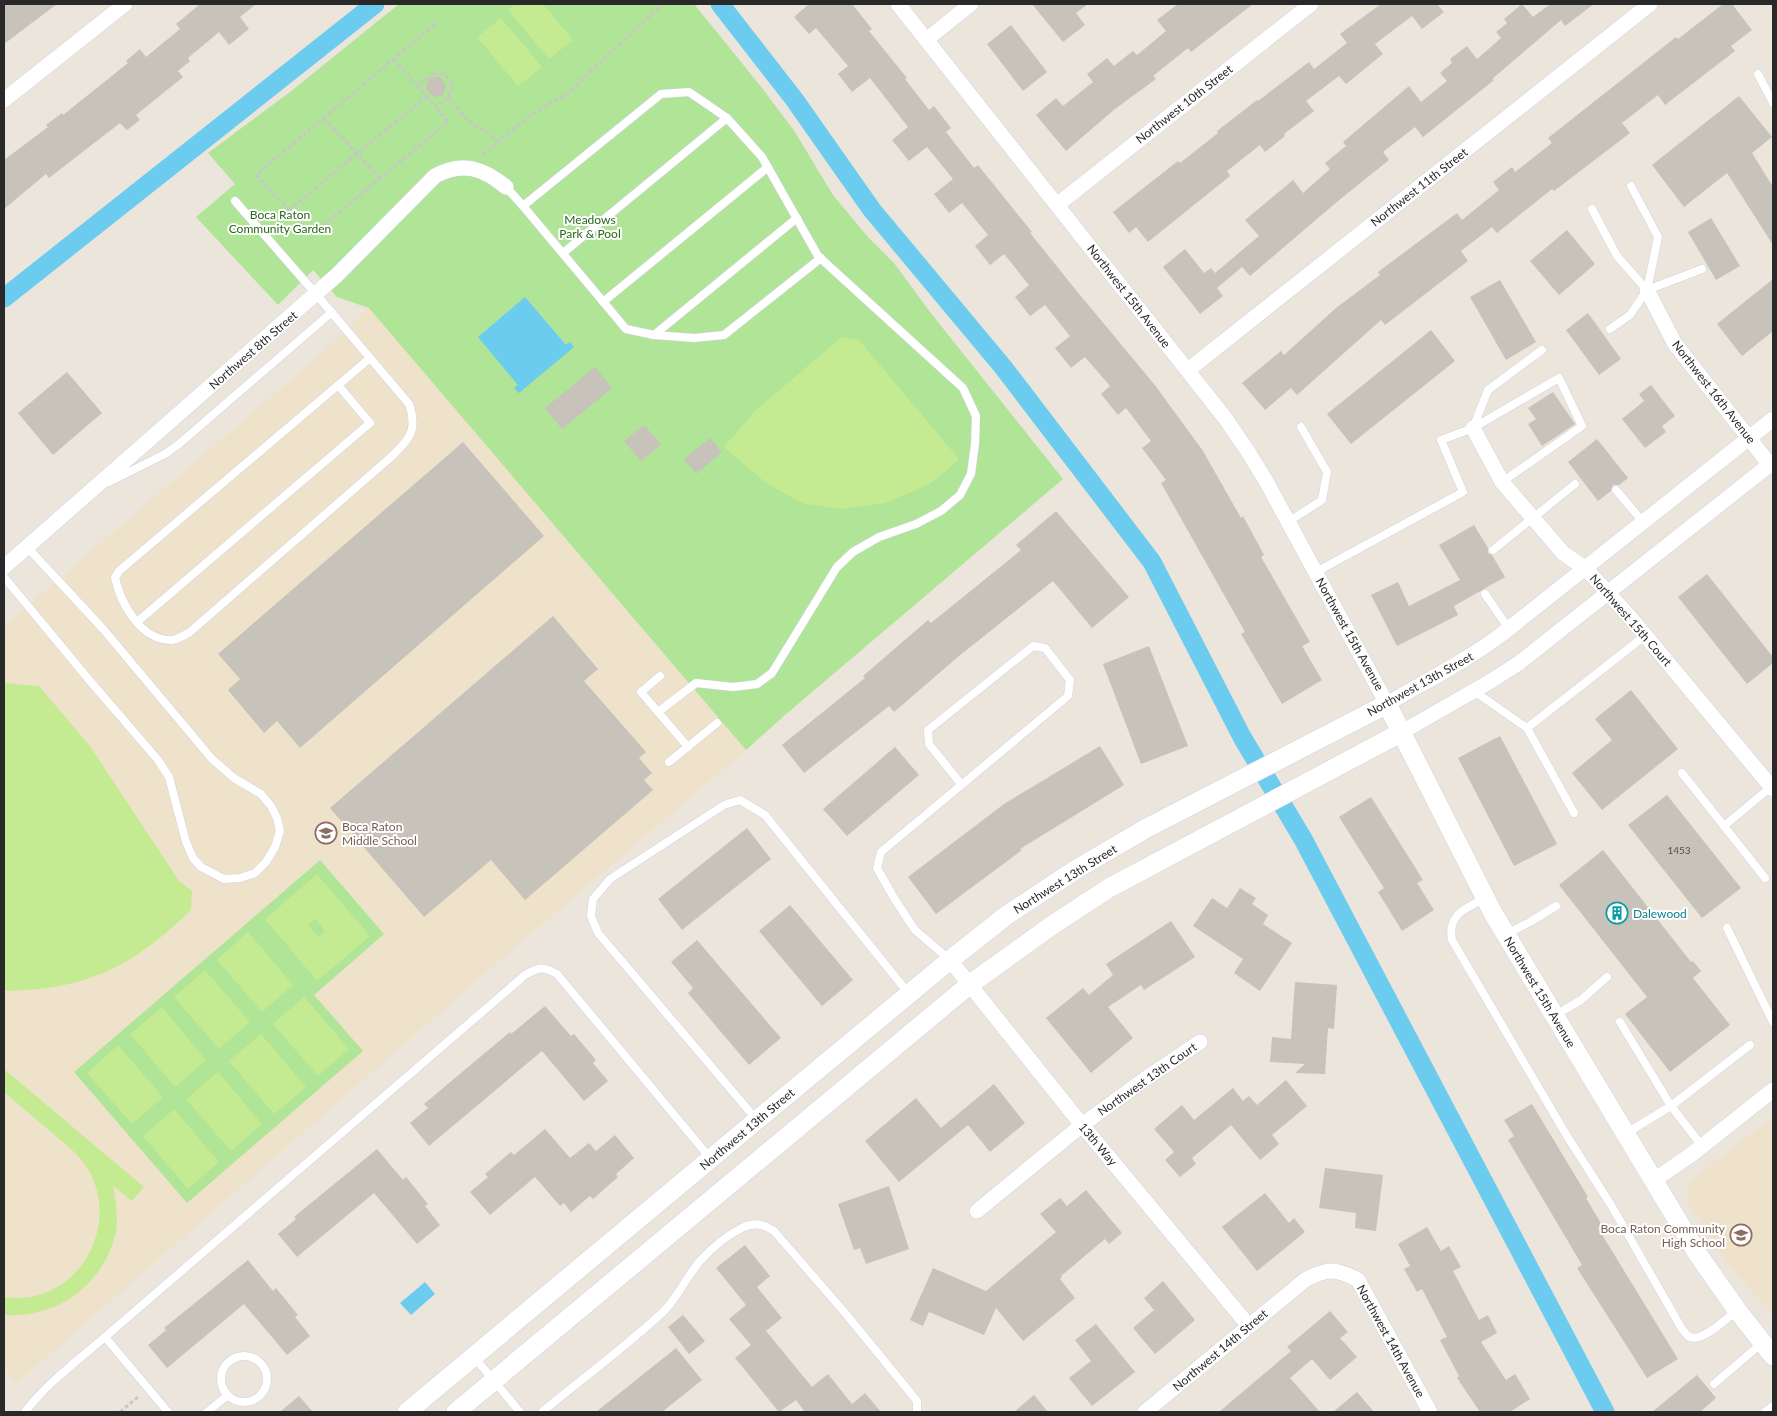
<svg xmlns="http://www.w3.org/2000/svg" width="1777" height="1416" font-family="Lato,sans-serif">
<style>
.education{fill:#eee3ca}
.green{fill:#b0e496}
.pitch{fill:#c4eb91;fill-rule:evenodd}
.water{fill:#6bccf0}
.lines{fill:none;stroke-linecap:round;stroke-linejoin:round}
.canal{stroke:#6bccf0;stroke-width:19}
.building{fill:#c7c2ba}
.service-casing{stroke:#d0d3e3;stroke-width:9}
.minor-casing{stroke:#d0d3e3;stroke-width:16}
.tertiary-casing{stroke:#d0d3e3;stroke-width:20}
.path{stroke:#c7c7c7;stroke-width:3;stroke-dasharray:4 2.5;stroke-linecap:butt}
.service{stroke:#fff;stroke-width:8}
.minor{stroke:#fff;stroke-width:15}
.tertiary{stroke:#fff;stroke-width:19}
.labels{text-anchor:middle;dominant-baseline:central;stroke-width:4;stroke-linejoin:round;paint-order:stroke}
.number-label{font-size:10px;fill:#504f4d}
.street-label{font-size:12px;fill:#292929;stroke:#fff}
.park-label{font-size:12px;fill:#286718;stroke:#fff}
.education-label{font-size:12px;fill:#785e54;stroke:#fff;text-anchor:start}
.culture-label{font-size:12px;fill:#0d838f;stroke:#fff;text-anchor:start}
</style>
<rect width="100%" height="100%" fill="#ece5db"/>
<g class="education">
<path d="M369 308 589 563 746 750 498 962 17 1383 4 1370V626L325 350Z"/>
<path d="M1773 1117V1314L1732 1269 1687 1201 1690 1181Z"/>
</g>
<g class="green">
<path d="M399 4H694L762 88 795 132 833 195 867 236 894 263 930 312 1063 479 785 715 746 750 369 308 337 297 313 270 278 305 196 217 235 184 208 153 290 92Z"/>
<path d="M320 860 384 934 314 995 363 1051 187 1203 74 1072Z"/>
</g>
<g class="pitch">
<path d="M516 4H543L573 40 549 59 508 10Z"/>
<path d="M501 18 542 67 518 86 477 37Z"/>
<path d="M842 337 859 340 959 459 945 472 928 485 885 503 841 509 804 504 766 483 724 447 757 409Z"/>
<path d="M4 683 39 686 90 746 179 881 192 891 191 910C133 967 86 990 4 991Z"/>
<path d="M317 874 370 936 317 981 265 919ZM315 919 325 931 319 937 308 925Z"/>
<path d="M248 932 293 985 262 1012 217 960Z"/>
<path d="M205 970 250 1022 219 1049 174 997Z"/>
<path d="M304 997 349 1049 318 1076 273 1024Z"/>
<path d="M162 1007 206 1060 175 1087 130 1034Z"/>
<path d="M261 1034 306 1087 274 1114 229 1061Z"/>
<path d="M118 1045 163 1097 132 1124 87 1073Z"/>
<path d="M4 1069 144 1187 132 1201 113 1186C116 1201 118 1216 116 1231 105 1284 57 1319 4 1315V1297C74 1308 123 1229 88 1169 79 1154 64 1143 50 1131 35 1118 19 1105 4 1092Z"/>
<path d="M218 1072 262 1124 231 1151 186 1099Z"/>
<path d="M174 1109 219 1162 188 1189 143 1136Z"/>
</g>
<g class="water">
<path d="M525 297 566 345 570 342 574 347 519 393 514 388 518 385 478 337Z"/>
<path d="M425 1282 435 1294 411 1315 400 1303Z"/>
</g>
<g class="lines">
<g class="canal">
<path d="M720 4 794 99 872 210 1003 367 1152 562 1242 737 1303 839 1605 1412"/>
<path d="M4 298 375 4"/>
</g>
</g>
<g class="building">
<path d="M4 4H57L4 44Z"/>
<path d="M200 4H256L240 17 249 29 229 45 219 32 188 58 190 61 178 71 183 77 136 115 140 120 127 130 120 123 49 178 46 174 4 209V160L48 127 46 125 62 113 63 115 128 63 126 61 140 49 146 57 180 29 176 24Z"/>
<path d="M809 4H852L872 29 869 31 907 78 905 79 929 110 934 106 951 128 946 132 974 168 978 165 1032 232 1030 233 1080 295 1154 384 1203 451 1241 518 1243 516 1264 555 1261 557 1310 642 1302 646 1322 680 1282 704 1241 634 1245 632 1161 483 1166 480 1142 448 1151 441 1126 408 1118 415 1101 394 1110 386 1085 357 1071 368 1055 348 1070 336 1045 305 1030 316 1015 297 1029 285 1004 254 990 265 975 246 988 235 962 203 949 213 934 194 953 179 927 147 909 161 892 140 908 127 870 78 852 92 838 74 848 66 816 28 809 34 794 17Z"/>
<path d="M1032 4H1088L1076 13 1085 25 1063 42Z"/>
<path d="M1178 4H1253L1191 52 1188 48 1153 76 1156 79 1115 109 1066 151 1036 115 1056 98 1063 106 1093 82 1087 74 1107 58 1114 66 1133 51 1137 55 1166 31 1157 20Z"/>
<path d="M1381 4H1437L1444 12 1422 29 1412 16 1375 44 1383 54 1346 84 1339 76 1306 101 1314 111 1284 134 1285 136 1265 152 1260 145 1227 171 1230 176 1148 242 1136 227 1129 233 1113 212 1178 161 1180 163 1218 133 1217 131 1257 100 1258 101 1309 62 1314 69 1347 43 1340 34Z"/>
<path d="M1522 4 1533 17 1549 5 1548 4H1594L1565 26 1561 20 1492 79 1494 80 1423 137 1415 127 1383 152 1389 160 1338 201 1250 276 1242 267 1217 288 1223 296 1200 314 1163 267 1185 249 1204 273 1211 268 1215 273 1259 236 1245 220 1293 180 1303 193 1330 169 1325 163 1346 146 1343 142 1409 86 1421 102 1447 81 1440 73 1452 63 1450 59 1467 46 1477 59 1501 38 1496 32 1507 23 1504 19Z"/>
<path d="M1723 4H1732L1752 30 1731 46 1735 51 1665 105 1658 95 1622 123 1630 133 1554 191 1552 189 1497 233 1492 227 1461 251 1468 261 1385 325 1381 320 1297 395 1291 388 1265 410 1242 383 1281 351 1284 355 1336 308 1380 275 1378 272 1457 213 1462 220 1499 190 1493 182 1512 167 1515 172 1552 143 1548 138 1676 37 1678 39Z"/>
<path d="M1011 25 1047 72 1023 91 987 44Z"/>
<path d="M440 77 446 85 443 95 433 97 426 89 429 78Z"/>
<path d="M1739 96 1772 137 1752 153 1773 187V245L1727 173 1684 207 1652 165Z"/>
<path d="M1711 218 1740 266 1716 280 1688 232Z"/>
<path d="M1567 230 1595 264 1559 295 1530 261Z"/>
<path d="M1773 279V331L1742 356 1717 324Z"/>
<path d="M1500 280 1536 342 1506 360 1470 297Z"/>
<path d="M1588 313 1621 359 1599 375 1566 330Z"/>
<path d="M1431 330 1455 361 1351 444 1327 414Z"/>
<path d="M595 367 612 388 562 429 545 408Z"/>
<path d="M67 372 102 413 53 455 18 413Z"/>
<path d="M1651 385 1675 416 1662 426 1666 432 1645 448 1622 419 1644 401 1639 394Z"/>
<path d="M1553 392 1575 424 1542 446 1528 424 1536 419 1528 408Z"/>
<path d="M644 425 661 445 641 461 624 441Z"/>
<path d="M710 438 722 452 696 474 684 459Z"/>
<path d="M1597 439 1628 478 1619 485H1613L1611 491 1598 501 1568 462Z"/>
<path d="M463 442 544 536 300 748 277 721 264 733 228 690 240 679 218 654Z"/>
<path d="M1056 511 1129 597 1092 628 1053 581 959 656 894 712 889 706 804 773 782 745 865 678 863 676 928 620 931 623 1021 550 1016 545Z"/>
<path d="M1474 525 1488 548V553L1492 555 1505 577 1454 606 1458 615 1397 646 1371 595 1398 582 1409 606 1460 580 1439 545Z"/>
<path d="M1707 574 1773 657V663L1747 684 1678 597Z"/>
<path d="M553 616 598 669 584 681 646 752 639 758 652 773 644 780 653 790 525 900 491 860 424 917 330 808Z"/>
<path d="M1149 646 1188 746 1141 764 1103 664Z"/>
<path d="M1631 690 1678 749 1602 810 1572 773 1612 740 1595 719Z"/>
<path d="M1500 736 1557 844 1514 866 1458 758Z"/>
<path d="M1100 746 1124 785 1020 849 1022 850 936 914 908 877 1004 804Z"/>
<path d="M895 747 919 775 847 836 823 809Z"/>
<path d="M1667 795 1741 888 1702 918 1628 825Z"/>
<path d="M1371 797 1423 880 1417 883 1434 910 1402 931 1378 892 1384 888 1339 817Z"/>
<path d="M747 828 771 859 682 930 658 899Z"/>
<path d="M1603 850 1691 962 1693 961 1701 971 1693 978 1730 1025 1670 1072 1625 1014 1647 997 1559 885Z"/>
<path d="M1240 888 1256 898 1252 904 1268 915 1263 924 1292 943 1260 991 1234 973 1243 959 1193 926 1212 898 1227 908Z"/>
<path d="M790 905 853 980 822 1006 759 931Z"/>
<path d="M1171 921 1195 957 1144 990 1141 985 1108 1007 1133 1038 1091 1073 1046 1018 1083 988 1089 995 1113 975 1106 964Z"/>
<path d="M697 940 781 1038 749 1065 688 993 693 988 671 962Z"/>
<path d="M1295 982 1337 985 1334 1029 1328 1028 1325 1074 1295 1073 1305 1064 1270 1062 1272 1037 1291 1039Z"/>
<path d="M545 1006 571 1036 574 1034 596 1060 593 1063 608 1081 584 1101 542 1051 429 1146 410 1123 428 1108 424 1104 510 1032 511 1034Z"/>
<path d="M1286 1080 1307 1106 1272 1135 1279 1144 1260 1160 1231 1125 1192 1158 1196 1164 1180 1177 1165 1160 1174 1152 1154 1129 1182 1105 1194 1120 1233 1088 1243 1101 1249 1096 1257 1105Z"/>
<path d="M994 1084 1025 1123 990 1152 968 1125 899 1182 865 1141 916 1098 941 1128Z"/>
<path d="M1532 1104 1588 1197 1586 1198 1602 1225 1598 1228 1678 1359 1647 1378 1577 1268 1582 1265 1508 1140 1514 1136 1504 1120Z"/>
<path d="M545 1129 570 1158 589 1143 596 1151 615 1135 634 1158 616 1174 618 1177 593 1199 590 1196 571 1212 564 1203 560 1206 535 1177 490 1215 470 1192 488 1177 485 1174 511 1152 514 1155Z"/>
<path d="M377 1149 403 1180 406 1177 428 1204 425 1206 440 1225 417 1244 374 1193 297 1257 278 1234 296 1219 294 1217Z"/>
<path d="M1325 1168 1383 1175 1376 1231 1355 1228 1356 1213 1319 1208Z"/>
<path d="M889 1186 909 1249 866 1264 860 1248 854 1250 838 1204Z"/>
<path d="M1086 1190 1122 1233 1109 1244 1105 1239 1061 1276 1062 1277 1060 1279 1075 1298 1023 1341 996 1308 984 1335 929 1312 923 1326 910 1320 933 1268 986 1291 1056 1232 1040 1214 1060 1198 1067 1206Z"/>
<path d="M1265 1193 1289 1223 1294 1218 1305 1232 1257 1271 1222 1227Z"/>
<path d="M1427 1227 1441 1251 1449 1246 1461 1267 1453 1271 1479 1320 1488 1315 1497 1333 1481 1342 1506 1380 1515 1374 1530 1399 1510 1412H1480L1457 1378 1459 1376 1440 1340 1447 1337 1422 1289 1417 1292 1404 1269 1410 1266 1398 1244Z"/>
<path d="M745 1245 770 1276 757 1287 782 1318 766 1331 812 1387 828 1374 852 1404 865 1393 881 1412H805L796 1400 779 1412 735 1358 751 1345 729 1319 746 1305 716 1268Z"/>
<path d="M248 1260 273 1291 276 1288 298 1315 295 1317 310 1336 287 1355 244 1304 167 1368 148 1345 166 1330 164 1328Z"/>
<path d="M1163 1281 1195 1320 1155 1354 1133 1328 1154 1310 1144 1298Z"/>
<path d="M1330 1311 1348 1332 1340 1338 1357 1357 1330 1380 1312 1359 1290 1378 1320 1412H1219L1291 1351 1287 1347Z"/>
<path d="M683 1315 705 1341 689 1354 668 1327Z"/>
<path d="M1096 1324 1135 1372 1092 1406 1069 1378 1091 1361 1075 1340Z"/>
<path d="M676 1348 702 1380 662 1412H596Z"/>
<path d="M1697 1375 1716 1398 1700 1412H1652Z"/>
<path d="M1357 1392 1374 1412H1333Z"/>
<path d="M1034 1395 1048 1412H1014Z"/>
<path d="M299 1396 313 1412H280Z"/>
</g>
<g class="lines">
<g class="service-casing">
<g id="service">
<path d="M1758 74 1773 103"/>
<path d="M506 187 523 206 661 94 689 92 727 118 762 157 818 256 963 388 976 416 975 444 971 474 960 495 941 511 916 524 879 537 853 552 837 567 772 673 757 684 733 687 696 683 658 712"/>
<path d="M235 201 316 294 409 404C418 430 410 439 391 457L190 632C185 635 178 639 172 640 141 641 121 604 115 578L119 571 370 358"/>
<path d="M523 206 626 329 654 335 694 338 724 335 821 258"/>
<path d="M1592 209 1617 256 1647 290 1658 237 1631 186"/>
<path d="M563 253 727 118"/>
<path d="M603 302 768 167"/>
<path d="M1610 329 1630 315 1647 290 1702 269"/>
<path d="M654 335 797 218"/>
<path d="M1473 428 1559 378 1582 426 1502 482"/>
<path d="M109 482 165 454 179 444 332 312"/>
<path d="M1616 490 1643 522"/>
<path d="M1288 522 1322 500 1327 472 1301 427"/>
<path d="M1493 550 1575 484"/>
<path d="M1316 572 1463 492 1441 440 1473 428 1488 390 1542 350"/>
<path d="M4 577 90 681 158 760 169 777 186 842 193 858 201 867 224 879 240 878 255 873 266 862 275 847 280 831 277 818 271 806 261 794 234 778 212 759 104 630 27 547"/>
<path d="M1485 594 1509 629"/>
<path d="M137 622 370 423 338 385"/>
<path d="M660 676 641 692 688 747"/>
<path d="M1474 691 1527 728 1574 813"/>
<path d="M1527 728 1646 635"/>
<path d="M669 762 717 723"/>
<path d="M1682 773 1724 826 1771 787"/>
<path d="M1724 826 1765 878"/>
<path d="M1486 898C1466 908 1447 914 1452 940L1567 1136 1611 1205 1682 1329C1683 1330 1687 1335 1688 1336 1700 1345 1727 1318 1737 1310"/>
<path d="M1727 928 1773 1022"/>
<path d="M1506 934 1530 922 1556 906"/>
<path d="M950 960 915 930 894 898 877 868 881 852 1068 696 1070 680 1045 648 1033 646 928 730 929 744 961 784"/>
<path d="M1554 1016 1581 1000 1607 977"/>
<path d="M1620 1022 1671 1106 1625 1134"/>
<path d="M756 1119 598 933 591 916 593 899 610 879 724 805 740 800 765 815 909 994"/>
<path d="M1702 1146 1671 1106 1750 1045"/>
<path d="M105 1337 168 1412"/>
<circle cx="244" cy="1379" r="23"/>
<path d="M474 1357 520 1412"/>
<path d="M1714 1384 1762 1343"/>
<path d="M25 1412C47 1383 77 1361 105 1337L525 975C539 967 543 966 557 974L710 1158"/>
<path d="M207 1412 227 1396"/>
<path d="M542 1412C582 1379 624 1348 662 1313 678 1298 686 1277 700 1261 711 1249 727 1235 742 1228 753 1222 764 1224 774 1231L846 1314 917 1401V1412"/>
<path d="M1765 1412 1773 1406"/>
</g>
</g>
<g class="minor-casing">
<g id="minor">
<path d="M898 4 1225 418 1247 450 1266 481 1387 704C1426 681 1466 661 1502 634L1773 419"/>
<path d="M926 40 971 4"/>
<path d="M4 100 125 4"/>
<path d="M1057 205 1311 4"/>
<path d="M1647 290 1675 344 1770 465"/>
<path d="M1188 370 1650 4"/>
<path d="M1473 428 1502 482 1563 553 1586 569 1630 617 1773 789"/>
<path d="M4 567 337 275 435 176C462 161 483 168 506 187"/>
<path d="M1402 732 1491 681 1519 663 1773 462"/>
<path d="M950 960 1082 1125 1249 1326"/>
<path d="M1653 1181 1692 1154 1773 1090"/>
<path d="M977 1211 1082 1125 1145 1079 1200 1042"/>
<path d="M1145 1412 1305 1280C1327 1268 1336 1268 1358 1280L1430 1412"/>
</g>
</g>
<g class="tertiary-casing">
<g id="tertiary">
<path d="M407 1412 757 1120 950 960 1007 915 1075 870 1145 829 1387 704 1493 913 1699 1256 1737 1310 1773 1356"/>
<path d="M456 1412 969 985 1051 926 1109 888 1402 732"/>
</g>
</g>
<g class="path">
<path d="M435 24 256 175 312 235 448 122 436 107"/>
<path d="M394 59 418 86"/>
<path d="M433 74H444L452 83C452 97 446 99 436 107L418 86Z"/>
<path d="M448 97 465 117 475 126 486 131 498 142"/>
<path d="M324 118 380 179"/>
<path d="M482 155 533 113 567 94 658 8 660 4"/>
<path d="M289 210 427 96"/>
<path d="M120 1412 139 1396"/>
</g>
<use href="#service" class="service"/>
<use href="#minor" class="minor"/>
<use href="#tertiary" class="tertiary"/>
</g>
<defs>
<g id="school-ring" transform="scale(1.125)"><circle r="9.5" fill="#fff" stroke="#8d6e63" stroke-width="1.5"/><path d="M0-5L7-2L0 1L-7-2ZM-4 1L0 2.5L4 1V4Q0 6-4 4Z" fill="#8d6e63"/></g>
<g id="building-ring" transform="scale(1.125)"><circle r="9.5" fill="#fff" stroke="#0f9aa8" stroke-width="1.5"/><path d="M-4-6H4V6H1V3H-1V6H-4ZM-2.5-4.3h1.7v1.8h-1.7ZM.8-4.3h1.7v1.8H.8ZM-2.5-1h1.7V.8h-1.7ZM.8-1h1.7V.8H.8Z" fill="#0f9aa8"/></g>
</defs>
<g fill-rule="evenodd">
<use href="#school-ring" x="326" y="833"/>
<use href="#building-ring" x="1617" y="913"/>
<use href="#school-ring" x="1741" y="1235"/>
</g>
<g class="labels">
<g class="number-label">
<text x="1679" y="850">1453</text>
</g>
<g class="street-label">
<text transform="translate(1184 104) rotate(-38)">Northwest 10th Street</text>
<text transform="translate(1419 187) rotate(-38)">Northwest 11th Street</text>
<text transform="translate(1129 296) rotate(52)">Northwest 15th Avenue</text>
<text transform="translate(253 350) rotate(-41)">Northwest 8th Street</text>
<text transform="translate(1714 392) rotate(52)">Northwest 16th Avenue</text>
<text transform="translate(1631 620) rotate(49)">Northwest 15th Court</text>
<text transform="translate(1350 634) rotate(61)">Northwest 15th Avenue</text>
<text transform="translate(1420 684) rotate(-29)">Northwest 13th Street</text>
<text transform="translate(1065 879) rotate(-32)">Northwest 13th Street</text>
<text transform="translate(1540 992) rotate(59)">Northwest 15th Avenue</text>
<text transform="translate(1147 1079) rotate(-35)">Northwest 13th Court</text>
<text transform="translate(747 1129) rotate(-40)">Northwest 13th Street</text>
<text transform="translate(1098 1144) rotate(50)">13th Way</text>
<text transform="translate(1391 1341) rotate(61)">Northwest 14th Avenue</text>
<text transform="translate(1220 1350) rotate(-40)">Northwest 14th Street</text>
</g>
<g class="park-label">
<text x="280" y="214">Boca Raton<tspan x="280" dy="14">Community Garden</tspan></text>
<text x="590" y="219">Meadows<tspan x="590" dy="14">Park &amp; Pool</tspan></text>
</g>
<g class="education-label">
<text x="342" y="826">Boca Raton<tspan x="342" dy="14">Middle School</tspan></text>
<text x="1725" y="1228" text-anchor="end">Boca Raton Community<tspan x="1725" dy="14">High School</tspan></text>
</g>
<g class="culture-label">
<text x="1633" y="913">Dalewood</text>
</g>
</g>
<rect width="1777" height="1416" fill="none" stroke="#292929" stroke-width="10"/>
</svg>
